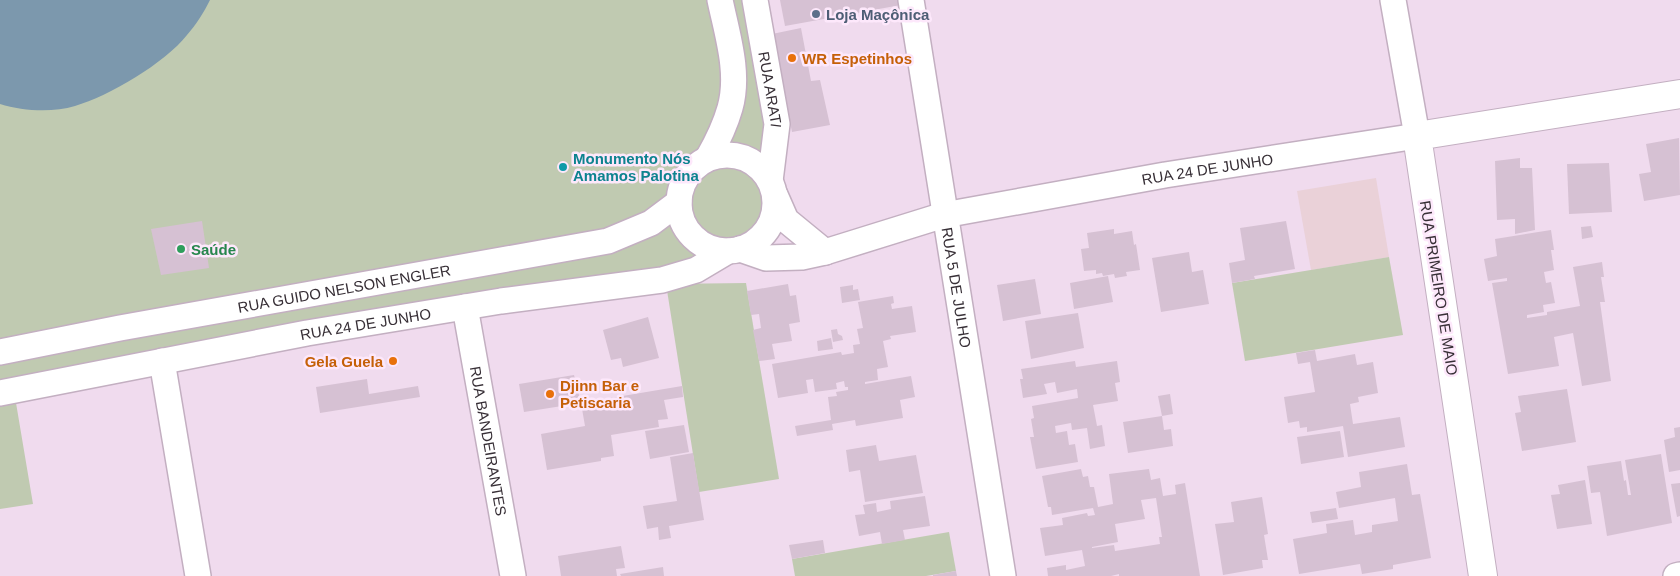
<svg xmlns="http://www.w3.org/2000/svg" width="1680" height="576" font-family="Arial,sans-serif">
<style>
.commercial{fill:#ead1d8}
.green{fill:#c0cab1}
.water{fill:#7c98ad}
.building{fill:#d6c1d3;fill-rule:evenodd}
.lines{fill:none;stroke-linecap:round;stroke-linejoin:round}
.street-casing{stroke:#c3afc1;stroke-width:28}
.secondary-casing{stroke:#c3afc1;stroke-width:30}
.street{stroke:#fff;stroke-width:25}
.secondary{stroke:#fff;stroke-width:28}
.service-dot{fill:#5c6f8a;stroke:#fde8fb;stroke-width:2}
.food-dot{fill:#e8710a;stroke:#fde8fb;stroke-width:2}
.culture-dot{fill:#0f9aa8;stroke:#fde8fb;stroke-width:2}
.leisure-dot{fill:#2e9e5b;stroke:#fde8fb;stroke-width:2}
.labels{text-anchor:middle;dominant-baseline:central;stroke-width:5;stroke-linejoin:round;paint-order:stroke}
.service-label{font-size:15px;font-weight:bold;fill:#4e5e75;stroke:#fde8fb;text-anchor:start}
.food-label{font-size:15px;font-weight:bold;fill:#c56008;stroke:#fde8fb;text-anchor:start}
.street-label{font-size:15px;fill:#372f36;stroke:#fde8fb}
.culture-label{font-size:15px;font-weight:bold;fill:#0d838f;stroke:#fde8fb;text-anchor:start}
.leisure-label{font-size:15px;font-weight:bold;fill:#27864d;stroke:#fde8fb;text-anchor:start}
</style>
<rect width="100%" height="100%" fill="#f0dbee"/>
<path class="commercial" d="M1376 178 1389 257 1311 270 1297 191Z"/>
<g class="green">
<path d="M0 0H754L773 207C771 216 768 224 762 232 749 248 714 255 694 261L14 391 33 504 0 509Z"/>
<path d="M1389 257 1403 335 1245 361 1232 283Z"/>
<path d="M746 283 779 479 699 492 666 284Z"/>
<path d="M949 532 956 571 926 576H795L792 559Z"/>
</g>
<path class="water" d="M0 0H210C204 12 196 25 187 35 165 63 109 96 75 106 52 113 23 111 0 104Z"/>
<g class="building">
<path d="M780 0H911L912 3 785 26Z"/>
<path d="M801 28 811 81 820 80 830 125 792 132 772 34Z"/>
<path d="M1679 138 1680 195 1644 201 1639 174 1651 172 1646 144Z"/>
<path d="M1520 158V168H1532L1535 230 1515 234V219L1497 220 1495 161Z"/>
<path d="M1609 163 1612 212 1569 214 1567 164Z"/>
<path d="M202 221 209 268 161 275 151 229Z"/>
<path d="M1286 221 1295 269 1254 276 1255 279 1232 283 1229 263 1245 260 1240 228Z"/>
<path d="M1591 226 1593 237 1582 239 1581 227Z"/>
<path d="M1114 229V234L1132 231 1134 245 1136 244 1140 270 1126 272 1127 276 1115 278 1114 274 1103 276 1102 273 1096 274V270L1084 271 1081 249 1089 248 1087 233Z"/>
<path d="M1551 230 1554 250H1551L1554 270 1544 272 1546 283 1551 282 1555 303 1543 305 1544 312 1527 315V318L1547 315V312L1580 306 1573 267 1602 262 1604 277H1601L1605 302H1600L1611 381 1582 386 1573 333 1554 337 1559 366 1508 374 1492 283 1507 281V278L1488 281 1484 259 1497 256 1495 239Z"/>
<path d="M1189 252 1192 272 1203 270 1209 304 1161 312 1152 258Z"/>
<path d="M1108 276 1113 302 1074 309 1070 283Z"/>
<path d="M1035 279 1041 314 1003 321 997 285Z"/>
<path d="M788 284 790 296 796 295 800 322 789 324 792 341 772 344 775 359 759 361 753 330 761 328 759 314 751 315 747 291Z"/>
<path d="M853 285V290L858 289 860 300 842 303 840 287Z"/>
<path d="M893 296 894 303 891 304 892 309 912 306 916 332 890 336 891 339 883 341 888 367 877 369 878 380 865 382V384L911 376 915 397 900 400 903 418 856 426 855 420 832 424 833 430 797 436 795 426 831 420 828 397 837 396 836 392 848 390V387H845L844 381 836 383 837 389 815 392 813 379 806 380 808 393 778 398 772 364 841 352 842 355 854 353 853 345 860 344 857 329 863 328 858 302Z"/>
<path d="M1078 313 1084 348 1031 359 1025 321Z"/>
<path d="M648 317 659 358 623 367 621 358 611 360 603 330Z"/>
<path d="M837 329 838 334 842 336 843 340 833 342 831 330Z"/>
<path d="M831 338 833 349 818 351 817 341Z"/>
<path d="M1315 350 1317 361 1355 354 1357 365 1373 362 1378 393 1358 397 1359 402 1350 404 1353 424 1400 417 1405 447 1348 457 1343 426 1307 432V427L1300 428 1299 421 1288 423 1284 397 1315 392 1310 362 1298 364 1296 353Z"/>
<path d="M1075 361 1076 367 1117 361 1120 382 1115 383 1118 401 1093 405 1097 426 1102 425 1105 446 1090 449 1087 428 1072 430 1071 423 1055 426 1056 433 1067 431 1069 445 1075 444 1078 462 1036 469 1030 437H1034L1031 419 1034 418 1032 406 1078 398 1077 389 1057 393 1055 382 1044 384 1047 394 1023 398 1020 379H1023L1021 369Z"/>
<path d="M574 375 581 403 524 412 519 384Z"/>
<path d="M367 379 369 394 418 386 420 397 320 413 316 387Z"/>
<path d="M682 386 683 397 664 400 668 419 658 420 659 427 611 435 614 456 601 458V461L547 470 541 434 585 426 581 403Z"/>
<path d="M1567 389 1576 442 1522 451 1515 413 1521 412 1518 396Z"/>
<path d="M1170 394 1173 414 1162 416 1164 430 1171 429 1173 446 1128 453 1123 422 1162 416 1158 396Z"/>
<path d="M684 425 689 452 650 459 645 431Z"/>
<path d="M1680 427V470L1669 472 1664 440 1675 437 1674 428Z"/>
<path d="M1340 431 1344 457 1301 464 1297 437Z"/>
<path d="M876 445 879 461 916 455 923 493 865 502 860 470 849 472 846 450Z"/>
<path d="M693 453 704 520 669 526 671 538 659 540 658 527 647 529 643 506 677 501 670 457Z"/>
<path d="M1661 454 1672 523 1607 536 1600 492 1591 493 1587 466 1621 461 1624 481 1626 480 1628 495H1631L1625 460Z"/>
<path d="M1407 464 1412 495 1420 494 1431 558 1393 565V569L1362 574 1360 564 1299 574 1293 539 1327 533 1326 524 1353 520 1355 535 1372 532V525L1398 521 1395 498 1339 508 1336 492 1361 487 1359 472Z"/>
<path d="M1081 469 1083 477 1088 476 1090 487H1094L1098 507 1113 504 1109 474 1149 469 1151 480 1160 478 1163 496 1176 494 1175 485 1185 483 1200 576H1119V574L1111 576H1048L1047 568 1066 565V570L1085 566 1082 550 1045 556 1040 528 1063 525 1062 518 1087 513 1088 516 1095 515 1093 508 1052 515 1051 507H1048L1042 476ZM1156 498 1162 537H1159L1160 544 1115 551 1114 545 1092 548V547L1118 542 1115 524 1145 519 1141 500Z"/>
<path d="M1585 480 1592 524 1557 529 1551 495 1560 494 1558 485Z"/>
<path d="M1680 483V516L1677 517 1671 484Z"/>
<path d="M925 496 930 526 903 530 905 540 882 544 880 532 859 536 855 515 865 514 863 505 876 503 877 512 891 509 890 501Z"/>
<path d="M1262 497 1268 534 1264 535 1268 560H1262L1263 568 1223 575 1215 524 1234 522 1231 502Z"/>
<path d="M1336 508 1338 519 1312 523 1310 512Z"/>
<path d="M823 540 825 553 792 559 789 545Z"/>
<path d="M621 546 625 568 616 569 617 576H561L558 556Z"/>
<path d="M663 567 664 576H621L620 574Z"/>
<path d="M956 571 957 576H933V575Z"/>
</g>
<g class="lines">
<g class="street-casing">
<g id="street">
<path id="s1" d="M755 0 777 124 770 181"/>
<path id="s2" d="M911 0 1003 576"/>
<circle cx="727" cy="203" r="48"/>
<path d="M708 158C717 142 725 126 730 108 740 73 727 34 720 0"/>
<path d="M775 195 786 220 825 252"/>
<path id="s3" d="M740 249 766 258 802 257 825 252 944 215 1165 175 1417 136 1393 0"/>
<path id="s4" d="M465 307 513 576"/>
<path id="s5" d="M0 352 120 328 608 241 651 223 679 202"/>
<path d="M162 361 198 576"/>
<path id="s6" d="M0 393 307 333 501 301 662 280 696 270 728 251"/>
<path d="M1676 576 1680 575"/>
</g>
</g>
<g class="secondary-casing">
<path id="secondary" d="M1483 576 1417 136 1680 94"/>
</g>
<use href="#street" class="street"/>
<use href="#secondary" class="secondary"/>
</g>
<circle class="service-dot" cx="816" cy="14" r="5"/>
<g class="food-dot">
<circle cx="792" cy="58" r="5"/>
<circle cx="393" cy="361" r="5"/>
<circle cx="550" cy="394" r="5"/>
</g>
<circle class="culture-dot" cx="563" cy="167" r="5"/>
<circle class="leisure-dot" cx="181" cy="249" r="5"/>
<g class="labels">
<g class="service-label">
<text x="826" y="14">Loja Maçônica</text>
</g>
<g class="food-label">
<text x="802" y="58">WR Espetinhos</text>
<text x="383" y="361" text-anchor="end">Gela Guela</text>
<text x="560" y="385">Djinn Bar e<tspan x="560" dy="17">Petiscaria</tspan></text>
</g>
<g class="street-label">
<text stroke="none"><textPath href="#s1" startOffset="91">RUA ARATI</textPath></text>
<text stroke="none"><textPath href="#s3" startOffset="479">RUA 24 DE JUNHO</textPath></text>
<text stroke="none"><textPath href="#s5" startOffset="350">RUA GUIDO NELSON ENGLER</textPath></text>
<text stroke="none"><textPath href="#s2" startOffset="291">RUA 5 DE JULHO</textPath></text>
<text transform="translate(1439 288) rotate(81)">RUA PRIMEIRO DE MAIO</text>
<text stroke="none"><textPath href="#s6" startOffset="372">RUA 24 DE JUNHO</textPath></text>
<text stroke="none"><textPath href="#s4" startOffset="136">RUA BANDEIRANTES</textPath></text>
</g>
<g class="culture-label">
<text x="573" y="158">Monumento Nós<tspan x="573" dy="17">Amamos Palotina</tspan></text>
</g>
<g class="leisure-label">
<text x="191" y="249">Saúde</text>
</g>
</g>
</svg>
